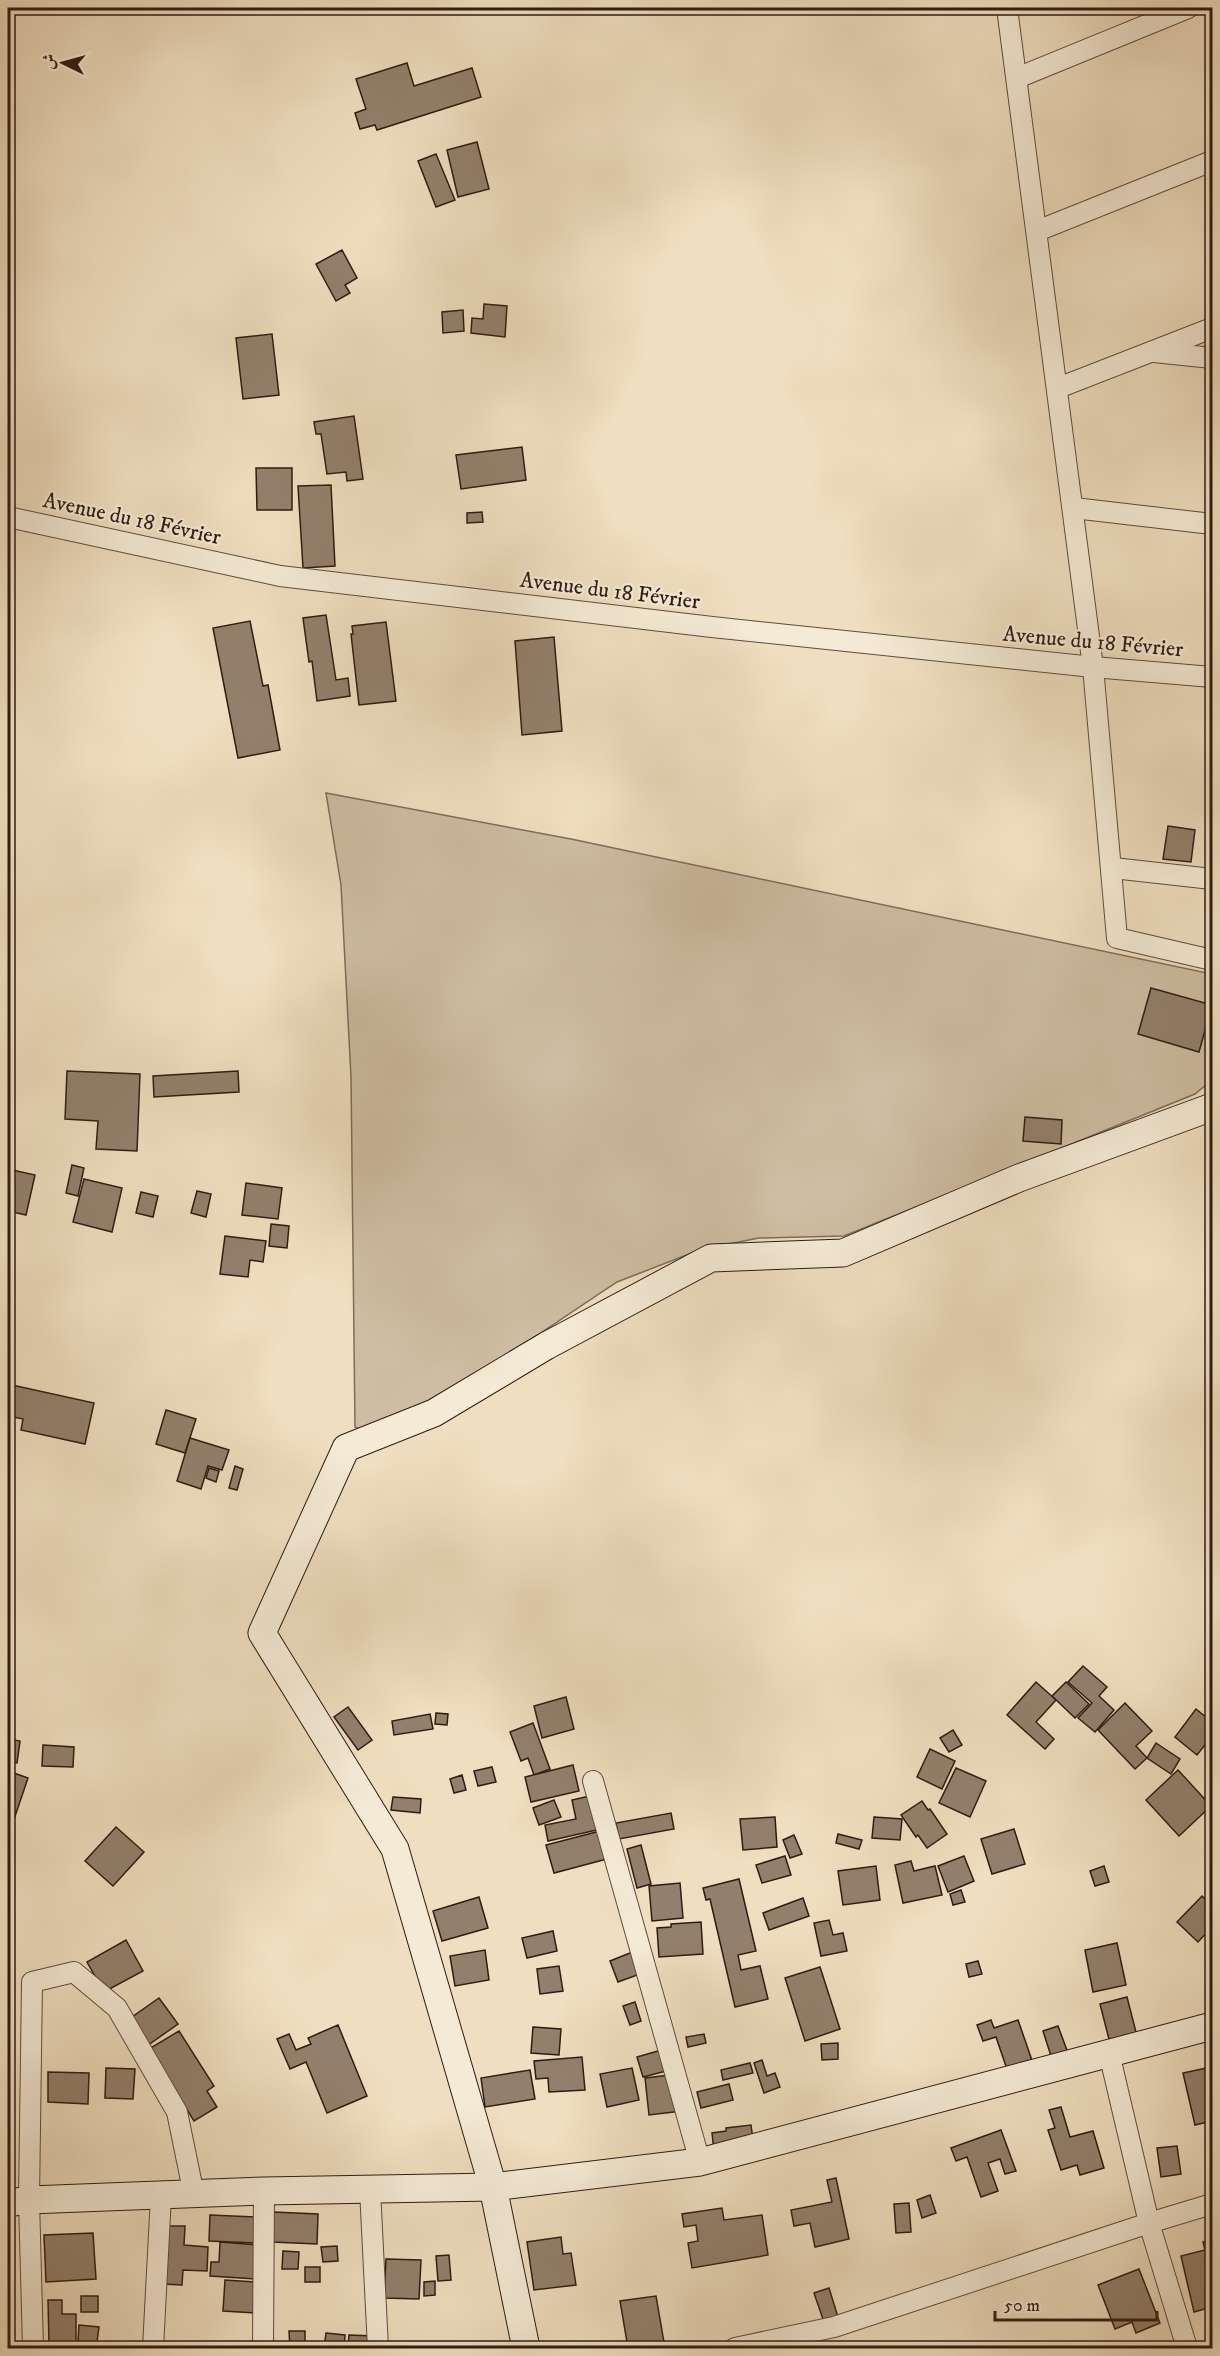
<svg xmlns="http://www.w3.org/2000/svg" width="1220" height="2356" font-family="'IM FELL DW Pica',Amiri,serif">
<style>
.green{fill:#cebda2;stroke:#7e6c5a;stroke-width:1.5}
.building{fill:#93806c;stroke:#2f1b13;stroke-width:1.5}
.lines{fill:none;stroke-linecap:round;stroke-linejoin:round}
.street-casing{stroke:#5f4c3e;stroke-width:22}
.secondary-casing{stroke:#2f1b13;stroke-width:29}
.street{stroke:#f5ead5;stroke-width:20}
.secondary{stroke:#f5ead5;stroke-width:27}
.labels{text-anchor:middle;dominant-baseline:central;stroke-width:4.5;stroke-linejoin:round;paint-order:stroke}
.street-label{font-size:22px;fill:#2f1b13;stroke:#f5ead5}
</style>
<rect width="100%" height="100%" fill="#efdebf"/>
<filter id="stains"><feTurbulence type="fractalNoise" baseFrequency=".00333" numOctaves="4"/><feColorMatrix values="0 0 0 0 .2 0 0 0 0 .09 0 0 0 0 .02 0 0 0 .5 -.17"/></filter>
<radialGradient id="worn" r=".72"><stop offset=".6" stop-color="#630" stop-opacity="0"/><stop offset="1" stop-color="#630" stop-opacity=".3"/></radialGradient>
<path class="green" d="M326 793 571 839 1212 974V1080L1195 1094 844 1236 759 1238 702 1249 617 1282 451 1393 365 1432 355 1427 351 1077 341 885Z"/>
<g class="building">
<path d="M407 63 414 86 472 68 481 97 377 130 375 125 360 129 355 113 366 109 356 79Z"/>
<path d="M477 142 489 189 458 197 447 150Z"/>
<path d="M436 154 455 200 436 207 418 161Z"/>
<path d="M342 250 357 278 345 285 350 293 336 301 316 264Z"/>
<path d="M484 304 507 306 505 337 471 333 472 318 483 319Z"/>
<path d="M463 310 464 331 443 333 442 312Z"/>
<path d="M272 334 279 395 243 399 236 338Z"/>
<path d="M354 416 363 479 347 481 346 472 327 474 321 434H316L314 422Z"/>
<path d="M522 447 526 480 461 489 456 455Z"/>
<path d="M256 468H292V510H257Z"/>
<path d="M331 485 335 566 303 568 298 486Z"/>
<path d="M482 512 483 522 467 523V513Z"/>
<path d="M326 615 336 680 348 678 350 696 317 701 312 661 309 662 303 618Z"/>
<path d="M250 621 263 686 268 685 280 750 238 758 213 628Z"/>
<path d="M386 622 396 701 359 705 351 634H353L352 626Z"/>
<path d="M554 637 562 731 522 735 515 641Z"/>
<path d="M1168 826 1195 830 1191 862 1163 859Z"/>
<path d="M1151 988 1212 1005 1199 1052 1138 1034Z"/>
<path d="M67 1071 140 1074 137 1151 96 1149 98 1121 65 1119Z"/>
<path d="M238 1071 239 1092 154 1097 153 1076Z"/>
<path d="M1025 1117 1062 1120 1061 1144 1023 1141Z"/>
<path d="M72 1165 84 1168 78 1196 66 1193Z"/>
<path d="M8 1169 35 1175 26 1215 8 1211Z"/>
<path d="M84 1179 122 1188 112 1232 73 1222Z"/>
<path d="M246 1183 282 1188 278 1219 242 1215Z"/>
<path d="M197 1191 211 1194 206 1217 191 1213Z"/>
<path d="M141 1192 158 1196 153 1217 136 1213Z"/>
<path d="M271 1224 289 1226 287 1248 269 1246Z"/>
<path d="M225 1236 266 1241 263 1262 250 1260 248 1277 220 1274Z"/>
<path d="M8 1358 14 1359 8 1412Z"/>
<path d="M12 1385 94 1403 85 1444 21 1430 23 1419 8 1416Z"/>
<path d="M166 1410 196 1419 185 1453 156 1444Z"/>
<path d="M190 1438 229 1450 222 1470 208 1466 201 1489 177 1481Z"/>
<path d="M235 1466 243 1469 237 1490 229 1488Z"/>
<path d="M209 1468 219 1471 216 1482 206 1478Z"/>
<path d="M1083 1666 1107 1687 1099 1696 1114 1710 1095 1732 1078 1718 1092 1703 1068 1682Z"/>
<path d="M1036 1682 1056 1700 1036 1722 1054 1739 1045 1749 1007 1715Z"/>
<path d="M1066 1682 1089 1704 1075 1718 1052 1696Z"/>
<path d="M566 1697 574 1729 542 1738 534 1706Z"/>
<path d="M1125 1703 1152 1731 1136 1746 1147 1758 1135 1769 1098 1730Z"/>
<path d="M348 1707 372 1740 358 1750 334 1717Z"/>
<path d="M1196 1709 1212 1722V1736L1197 1755 1175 1737Z"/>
<path d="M436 1713 448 1714 447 1725 435 1724Z"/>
<path d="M430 1714 433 1729 394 1735 392 1721Z"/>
<path d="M533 1723 550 1769 534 1775 528 1758 521 1761 510 1732Z"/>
<path d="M953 1730 962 1745 949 1752 940 1738Z"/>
<path d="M8 1739 20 1741 17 1763 8 1762Z"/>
<path d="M1156 1743 1180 1759 1171 1774 1147 1758Z"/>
<path d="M43 1745 74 1747 73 1767 42 1766Z"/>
<path d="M930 1749 955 1761 942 1789 917 1777Z"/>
<path d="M573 1765 579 1791 531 1802 525 1777Z"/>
<path d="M492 1767 496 1782 478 1786 474 1771Z"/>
<path d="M956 1768 986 1781 970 1817 939 1803Z"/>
<path d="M1178 1770 1211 1806 1179 1836 1146 1800Z"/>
<path d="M8 1771 28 1778 8 1837Z"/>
<path d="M462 1775 466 1790 454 1793 450 1779Z"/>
<path d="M590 1796 597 1830 548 1841 545 1825 576 1819 572 1800Z"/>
<path d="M393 1797 421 1799 420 1813 391 1810Z"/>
<path d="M554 1800 561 1817 539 1825 533 1808Z"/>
<path d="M922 1801 928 1810 930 1809 947 1834 927 1848 918 1835 916 1837 901 1815Z"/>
<path d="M671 1813 674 1829 619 1839 616 1823Z"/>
<path d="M775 1817 777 1847 743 1850 740 1819Z"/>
<path d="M874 1817 902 1819 900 1840 872 1838Z"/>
<path d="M116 1827 144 1852 113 1886 85 1861Z"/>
<path d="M1014 1829 1025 1864 992 1874 981 1839Z"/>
<path d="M600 1831 607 1859 554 1873 546 1845Z"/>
<path d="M838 1834 862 1840 859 1849 836 1843Z"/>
<path d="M794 1835 802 1854 790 1858 783 1840Z"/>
<path d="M641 1845 651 1884 637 1888 627 1849Z"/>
<path d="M785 1856 791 1875 762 1883 756 1865Z"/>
<path d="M964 1856 974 1881 948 1892 938 1866Z"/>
<path d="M911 1861 914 1871 935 1866 942 1895 903 1903 895 1865Z"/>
<path d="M876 1866 880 1900 843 1905 838 1871Z"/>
<path d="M1104 1866 1109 1882 1095 1886 1090 1871Z"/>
<path d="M739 1879 756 1951 738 1955 741 1970 760 1966 768 1999 735 2007 710 1899 706 1900 703 1888Z"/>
<path d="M680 1883 683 1918 652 1921 649 1886Z"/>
<path d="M961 1890 965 1902 953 1905 950 1894Z"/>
<path d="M1202 1896 1212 1906V1927L1198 1942 1177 1922Z"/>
<path d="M479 1897 488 1928 442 1941 433 1911Z"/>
<path d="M803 1898 809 1916 769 1930 763 1913Z"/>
<path d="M829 1920 833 1935 843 1933 847 1951 821 1956 814 1923Z"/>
<path d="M701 1922 703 1954 659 1957 657 1928 671 1927V1924Z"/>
<path d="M553 1931 557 1951 527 1958 522 1938Z"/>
<path d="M126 1940 143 1971 104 1992 87 1962Z"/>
<path d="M1117 1943 1126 1985 1093 1992 1085 1950Z"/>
<path d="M640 1949 648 1971 618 1982 610 1961Z"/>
<path d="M485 1950 489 1980 455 1986 450 1956Z"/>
<path d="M978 1961 982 1974 969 1977 966 1964Z"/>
<path d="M559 1966 563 1991 540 1994 537 1969Z"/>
<path d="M820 1967 840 2029 805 2041 785 1978Z"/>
<path d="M1127 1997 1138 2040 1111 2047 1100 2004Z"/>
<path d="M159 1998 178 2024 144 2048 125 2022Z"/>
<path d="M635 2002 641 2021 630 2025 623 2006Z"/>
<path d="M991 2020 994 2028 1018 2020 1035 2069 1010 2078 996 2037 983 2041 977 2025Z"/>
<path d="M338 2025 367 2096 327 2113 306 2062 290 2069 277 2039 289 2034 296 2050 311 2044 308 2038Z"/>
<path d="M1058 2026 1068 2053 1052 2059 1043 2031Z"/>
<path d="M533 2027 561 2029 559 2055 531 2053Z"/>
<path d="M179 2031 214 2086 207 2091 217 2107 194 2121 149 2049Z"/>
<path d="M704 2034 706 2043 688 2047 686 2037Z"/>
<path d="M838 2043V2059L822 2060 821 2044Z"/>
<path d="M672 2047 678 2068 643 2077 637 2057Z"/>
<path d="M582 2057 585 2090 549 2092 548 2078 536 2079 534 2061Z"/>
<path d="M762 2060 767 2076 775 2073 780 2087 764 2093 754 2063Z"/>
<path d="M750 2063 753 2073 723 2080 721 2070Z"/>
<path d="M1211 2067 1212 2121 1195 2125 1183 2073Z"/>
<path d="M106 2068 135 2069 133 2099 105 2098Z"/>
<path d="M632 2068 639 2100 607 2107 600 2074Z"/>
<path d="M530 2070 535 2099 485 2107 481 2078Z"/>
<path d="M48 2072 89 2073 88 2104 48 2102Z"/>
<path d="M678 2074 682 2111 649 2115 645 2078Z"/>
<path d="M729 2084 733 2100 701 2108 697 2092Z"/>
<path d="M1061 2107 1070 2137 1093 2131 1104 2168 1080 2175 1077 2165 1061 2170 1048 2130 1055 2128 1049 2110Z"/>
<path d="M751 2125 754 2147 714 2152 712 2133 726 2131V2128Z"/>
<path d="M1001 2130 1016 2171 1005 2174 1000 2159 988 2163 998 2191 981 2197 967 2157 956 2161 951 2148Z"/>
<path d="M1177 2146 1181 2174 1161 2177 1157 2148Z"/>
<path d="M836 2178 849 2239 815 2247 810 2223 794 2226 791 2210 832 2202 827 2180Z"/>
<path d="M930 2195 936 2213 922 2218 917 2200Z"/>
<path d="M909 2203 911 2232 896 2233 894 2204Z"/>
<path d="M722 2208 724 2220 762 2215 768 2255 692 2268 688 2243 698 2241 696 2225 684 2227 682 2214Z"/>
<path d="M273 2212 318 2214 317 2244 272 2242Z"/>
<path d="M210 2215 257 2217 256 2243 209 2241Z"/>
<path d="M166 2226H185L184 2245 208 2247 207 2271 183 2270 182 2285 163 2284Z"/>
<path d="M93 2233 96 2279 46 2282 44 2235Z"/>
<path d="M561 2237 563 2254 571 2253 576 2285 534 2290 527 2242Z"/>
<path d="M1212 2240V2307L1194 2312 1181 2256 1205 2250 1203 2242Z"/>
<path d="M220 2242 258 2245 256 2279 210 2276 211 2262H219Z"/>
<path d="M337 2246 338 2261 323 2262 321 2247Z"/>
<path d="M283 2251 299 2252 298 2269H282Z"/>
<path d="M449 2255 451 2280 438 2281 436 2256Z"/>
<path d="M386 2259 421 2260 419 2299 384 2298Z"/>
<rect x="305" y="2267" width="15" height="15"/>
<path d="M1139 2269 1160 2323 1136 2333 1132 2322 1115 2329 1098 2285Z"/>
<path d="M225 2280 258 2282 256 2313 223 2311Z"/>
<path d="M435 2281V2295L424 2296V2282Z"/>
<path d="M829 2288 838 2317 824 2322 814 2293Z"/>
<rect x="81" y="2296" width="17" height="16"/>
<path d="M656 2296 665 2348H628L620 2301Z"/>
<path d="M48 2300H62V2314H76V2342L49 2343Z"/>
<path d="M79 2325 99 2327 97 2342 78 2341Z"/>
<path d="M289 2331H305V2348H290Z"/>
<path d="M326 2333 345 2335 344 2348H324Z"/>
<path d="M349 2335 374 2336V2348H348Z"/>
</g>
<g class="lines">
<g class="street-casing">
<g id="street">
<path d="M1007 8 1093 667 1117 938 1212 960"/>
<path d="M1017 78 1188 8"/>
<path d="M1037 231 1212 161"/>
<path d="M1154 352 1212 358"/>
<path d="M1058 388 1212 328"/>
<path d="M1074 508 1212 524"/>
<path d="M8 517 280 576 712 627 1093 667 1212 677"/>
<path d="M1113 868 1212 879"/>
<path d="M593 1781 700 2162"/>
<path d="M1109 2053 1149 2223 1187 2348"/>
<path d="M370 2190 378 2348"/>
<path d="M33 2348 29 2200 32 1982 74 1972 117 2008 177 2112 194 2195"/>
<path d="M153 2348 161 2196"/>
<path d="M263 2348 264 2191"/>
<path d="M735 2348 834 2327 1149 2223 1212 2204"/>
</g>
</g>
<g class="secondary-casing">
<g id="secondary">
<path d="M8 2203 29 2200 264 2191 493 2187 700 2162 1212 2026"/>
<path d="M526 2348 493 2187 395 1849 262 1633 346 1448 434 1413 546 1346 711 1258 843 1253 1019 1178 1212 1107"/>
</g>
</g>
<use href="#street" class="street"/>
<use href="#secondary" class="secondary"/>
</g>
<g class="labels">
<g class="street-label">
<text transform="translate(132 519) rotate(12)">Avenue du 18 Février</text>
<text transform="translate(610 591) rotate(7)">Avenue du 18 Février</text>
<text transform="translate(1093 642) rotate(5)">Avenue du 18 Février</text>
</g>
</g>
<rect width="1220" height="2356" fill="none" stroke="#efdebf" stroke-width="30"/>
<rect x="9" y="9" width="1202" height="2338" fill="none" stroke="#2f1b13" stroke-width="3"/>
<rect x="15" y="15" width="1190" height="2326" fill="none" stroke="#2f1b13" stroke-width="1.5"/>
<g transform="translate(63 63) rotate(275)" stroke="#f5ead5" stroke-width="4.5" paint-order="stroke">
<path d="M0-4.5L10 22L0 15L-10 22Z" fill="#2f1b13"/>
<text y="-9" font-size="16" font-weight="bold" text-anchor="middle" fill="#2f1b13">ش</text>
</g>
<path d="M995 2311v9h162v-9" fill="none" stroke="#2f1b13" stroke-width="3"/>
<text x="1004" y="2311" font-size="18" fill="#2f1b13" stroke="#f5ead5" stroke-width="4.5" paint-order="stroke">50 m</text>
<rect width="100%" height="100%" filter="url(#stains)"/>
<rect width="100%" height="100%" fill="url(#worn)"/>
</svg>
